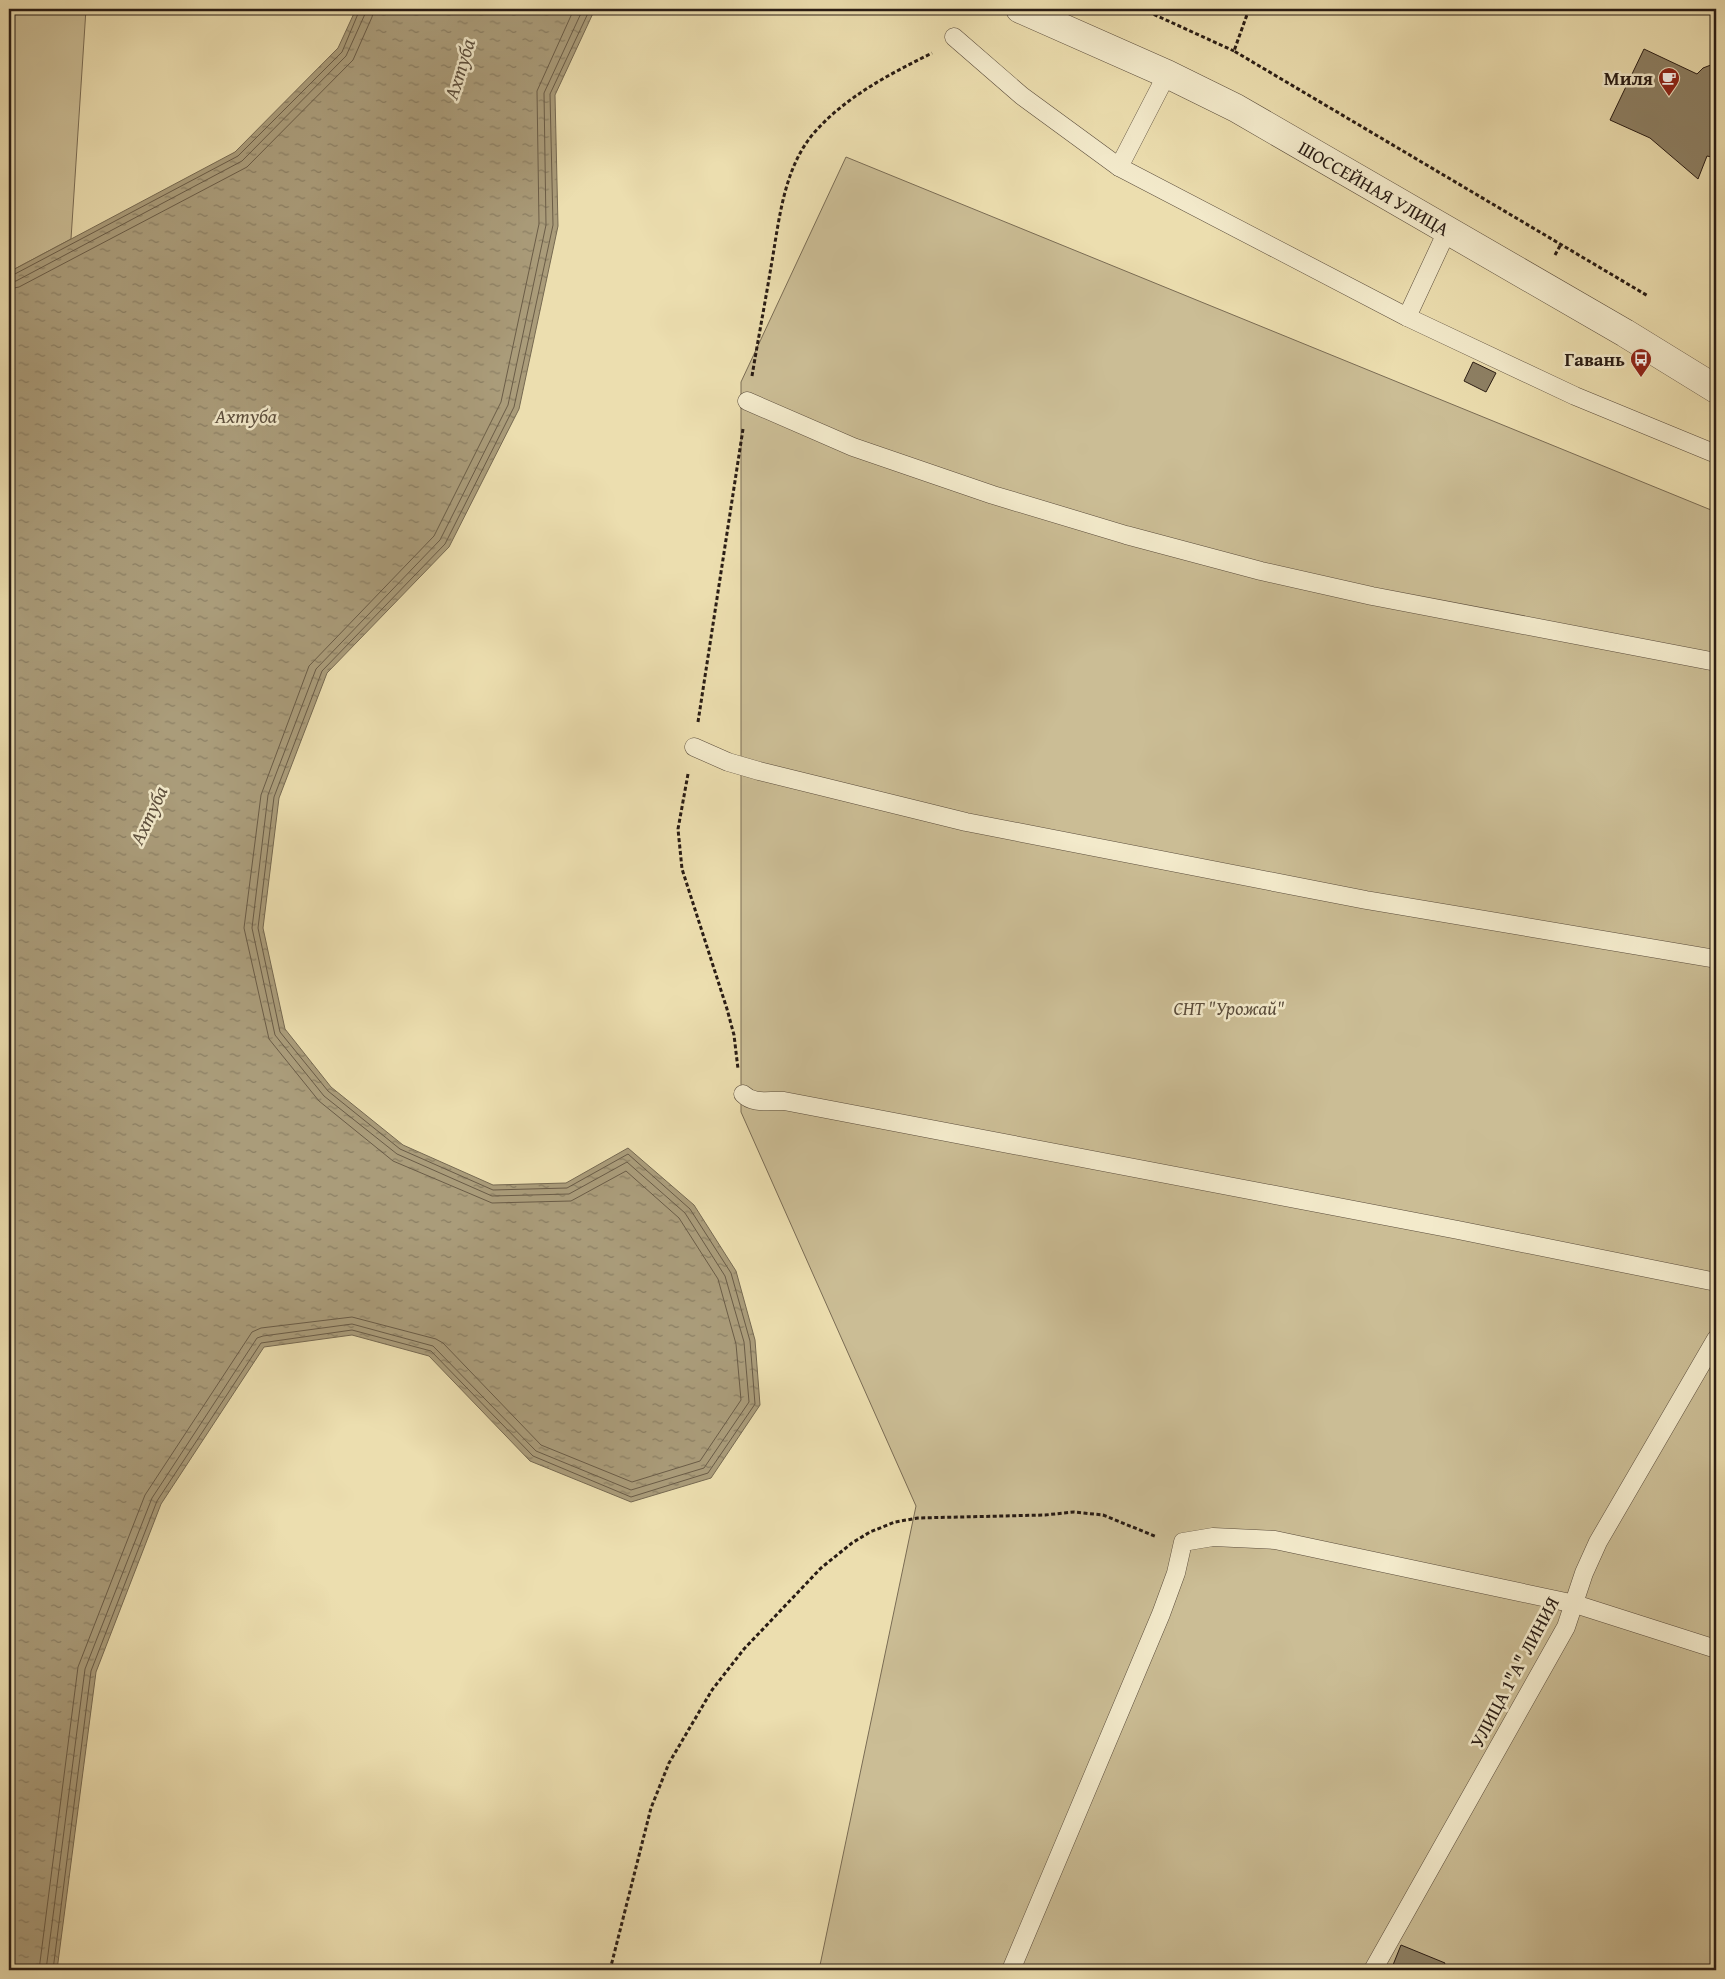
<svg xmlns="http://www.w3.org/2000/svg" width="1725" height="1979" font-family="'Gentium Book Plus',serif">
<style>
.garden{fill:#cbbd95;stroke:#7a6c54}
.water{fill:url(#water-ripples);stroke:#766951}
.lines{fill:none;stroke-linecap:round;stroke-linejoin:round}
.shore{stroke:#6a5c47;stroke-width:1}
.building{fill:#8e8165;stroke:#291c14}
.service-casing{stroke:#5a4c3b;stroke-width:19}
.tertiary-casing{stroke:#5a4c3b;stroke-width:29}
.path{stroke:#291c14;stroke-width:3;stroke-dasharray:4 2.5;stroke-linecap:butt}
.service{stroke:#f3eacb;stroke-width:18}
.tertiary{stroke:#f3eacb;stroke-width:28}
.labels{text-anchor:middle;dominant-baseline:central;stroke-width:5;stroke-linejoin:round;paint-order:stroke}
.poi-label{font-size:19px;font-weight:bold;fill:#291c14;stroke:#f3eacb;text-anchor:end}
.street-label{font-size:19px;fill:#291c14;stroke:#f3eacb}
.park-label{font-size:19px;font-style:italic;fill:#5a4c3b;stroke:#f3eacb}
.water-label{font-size:20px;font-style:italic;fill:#5d4f3d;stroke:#f3eacb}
</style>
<defs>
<pattern id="water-ripples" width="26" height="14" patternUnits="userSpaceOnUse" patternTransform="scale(1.25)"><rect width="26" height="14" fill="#aa9c7a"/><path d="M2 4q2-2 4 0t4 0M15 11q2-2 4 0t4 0" fill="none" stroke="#8a7e63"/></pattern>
</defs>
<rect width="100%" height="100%" fill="#ecdeaf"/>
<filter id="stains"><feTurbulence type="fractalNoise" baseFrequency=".004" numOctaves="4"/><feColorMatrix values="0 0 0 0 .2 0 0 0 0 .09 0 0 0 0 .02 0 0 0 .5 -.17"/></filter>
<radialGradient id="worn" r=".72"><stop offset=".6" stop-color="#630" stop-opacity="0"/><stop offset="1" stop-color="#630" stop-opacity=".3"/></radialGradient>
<g class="garden">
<path d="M9 9H86L71 239 9 272Z"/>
<path d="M846 157 1716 512V1970H819L916 1506 741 1112V382Z"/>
</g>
<path class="water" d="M356 9H595L555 95 558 226 519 409 449 547 327 673 279 798 263 928 285 1029 331 1087 403 1145 493 1185 566 1183 628 1148 694 1205 736 1271 755 1340 760 1405 711 1478 631 1502 530 1461 429 1356 352 1335 264 1347 161 1504 96 1672 57 1970H9V272L235 152 338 48Z"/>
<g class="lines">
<g class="shore">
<path d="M9 276 13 275 238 156 342 52 360 9"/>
<path d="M9 282 16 281 242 161 346 56 365 14 366 9"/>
<path d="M9 289 19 287 247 167 353 60 372 17 374 9"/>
<path d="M39 1970 78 1667 145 1495 252 1332 261 1328 352 1317 436 1339 443 1343 541 1445 632 1482 700 1461 741 1400 736 1344 718 1279 679 1218 626 1171 571 1201 492 1203 393 1161 319 1101 269 1039 244 928 261 795 309 666 434 536 501 402 539 224 537 91 574 9"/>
<path d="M46 1970 85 1669 152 1498 257 1338 263 1336 352 1324 433 1346 536 1451 631 1490 704 1468 749 1402 744 1342 725 1276 685 1213 627 1162 569 1194 492 1196 397 1154 324 1096 275 1035 252 928 268 795 316 669 440 540 508 405 546 225 544 93 583 9"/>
<path d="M53 1970 91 1671 157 1501 261 1343 352 1330 431 1351 533 1456 631 1497 708 1473 755 1404 750 1341 731 1273 690 1209 628 1154 567 1188 493 1190 400 1149 328 1091 280 1032 258 928 274 797 322 671 445 544 514 407 553 225 550 94 590 9"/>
</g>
</g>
<g class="building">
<path d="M1644 49 1697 74 1703 68 1716 63V158L1707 156 1698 179 1650 138 1610 120Z"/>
<path d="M1473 362 1496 373 1486 392 1464 381Z"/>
<path d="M1401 1945 1445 1963 1442 1970H1391Z"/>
</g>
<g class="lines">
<g class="service-casing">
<g id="service">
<path d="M954 37 1022 96 1119 167 1407 317 1575 396 1716 454"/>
<path d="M1119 167 1167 74"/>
<path d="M1407 317 1447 231"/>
<path d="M747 401 853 447 993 495 1126 535 1261 571 1372 596 1716 662"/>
<path d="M694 747 728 762 759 771 966 822 1366 900 1716 959"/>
<path d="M743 1094C754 1105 769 1100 784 1101L1458 1230 1716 1282"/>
<path d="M1011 1970 1161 1614 1176 1573 1183 1542 1213 1537 1275 1540 1575 1604 1716 1649"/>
<path d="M1373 1970 1566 1627 1584 1573 1598 1542 1716 1339"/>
</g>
</g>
<g class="tertiary-casing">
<path id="tertiary" d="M1020 9 1167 74 1236 108 1625 333 1716 389"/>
</g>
<g class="path">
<path d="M1142 9 1234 51"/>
<path d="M1249 9 1234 51 1648 296"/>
<path d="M1555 255 1561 244"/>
<path d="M752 376C758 340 765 303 771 267 779 222 783 170 813 134 845 97 888 75 932 53"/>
<path d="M698 722 743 429"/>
<path d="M688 774 678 829 682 869 727 1009 734 1035 738 1069"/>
<path d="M610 1970 651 1808 669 1763 712 1690 744 1649 821 1568 852 1543 870 1532 895 1522 918 1518 1045 1515 1074 1512 1103 1515 1157 1537"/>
</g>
<use href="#service" class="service"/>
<use href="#tertiary" class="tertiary"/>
</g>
<defs>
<g id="cafe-pin" transform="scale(1.125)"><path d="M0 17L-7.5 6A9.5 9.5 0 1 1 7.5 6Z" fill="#8f2418" stroke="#f3eacb"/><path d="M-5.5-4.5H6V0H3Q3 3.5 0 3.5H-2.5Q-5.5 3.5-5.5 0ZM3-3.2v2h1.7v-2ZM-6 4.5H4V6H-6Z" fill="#fff"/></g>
<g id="bus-pin" transform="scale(1.125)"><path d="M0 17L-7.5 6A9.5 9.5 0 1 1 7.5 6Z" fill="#8f2418" stroke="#f3eacb"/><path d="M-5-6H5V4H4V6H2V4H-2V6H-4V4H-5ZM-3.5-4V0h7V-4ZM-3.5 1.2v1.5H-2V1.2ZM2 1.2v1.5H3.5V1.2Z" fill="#fff"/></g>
</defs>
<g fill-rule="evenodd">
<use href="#cafe-pin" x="1669" y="78"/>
<use href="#bus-pin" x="1641" y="359"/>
</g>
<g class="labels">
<g class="poi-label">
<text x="1653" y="78">Миля</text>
<text x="1625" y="359">Гавань</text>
</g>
<g class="street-label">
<text transform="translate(1374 188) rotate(30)">ШОССЕЙНАЯ УЛИЦА</text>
<text transform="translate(1514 1672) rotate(-62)">УЛИЦА 1"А" ЛИНИЯ</text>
</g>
<g class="park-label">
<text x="1229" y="1008">СНТ "Урожай"</text>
</g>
<g class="water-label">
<text transform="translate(459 69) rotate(-73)">Ахтуба</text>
<text x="246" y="415">Ахтуба</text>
<text transform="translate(148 815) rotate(-65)">Ахтуба</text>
</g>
</g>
<rect width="1725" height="1979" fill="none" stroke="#ecdeaf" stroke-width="30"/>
<rect x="10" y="10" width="1705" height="1959" fill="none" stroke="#291c14" stroke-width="2.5"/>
<rect x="15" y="15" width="1695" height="1949" fill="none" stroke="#291c14"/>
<rect width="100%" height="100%" filter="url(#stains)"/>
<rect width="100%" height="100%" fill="url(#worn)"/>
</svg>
